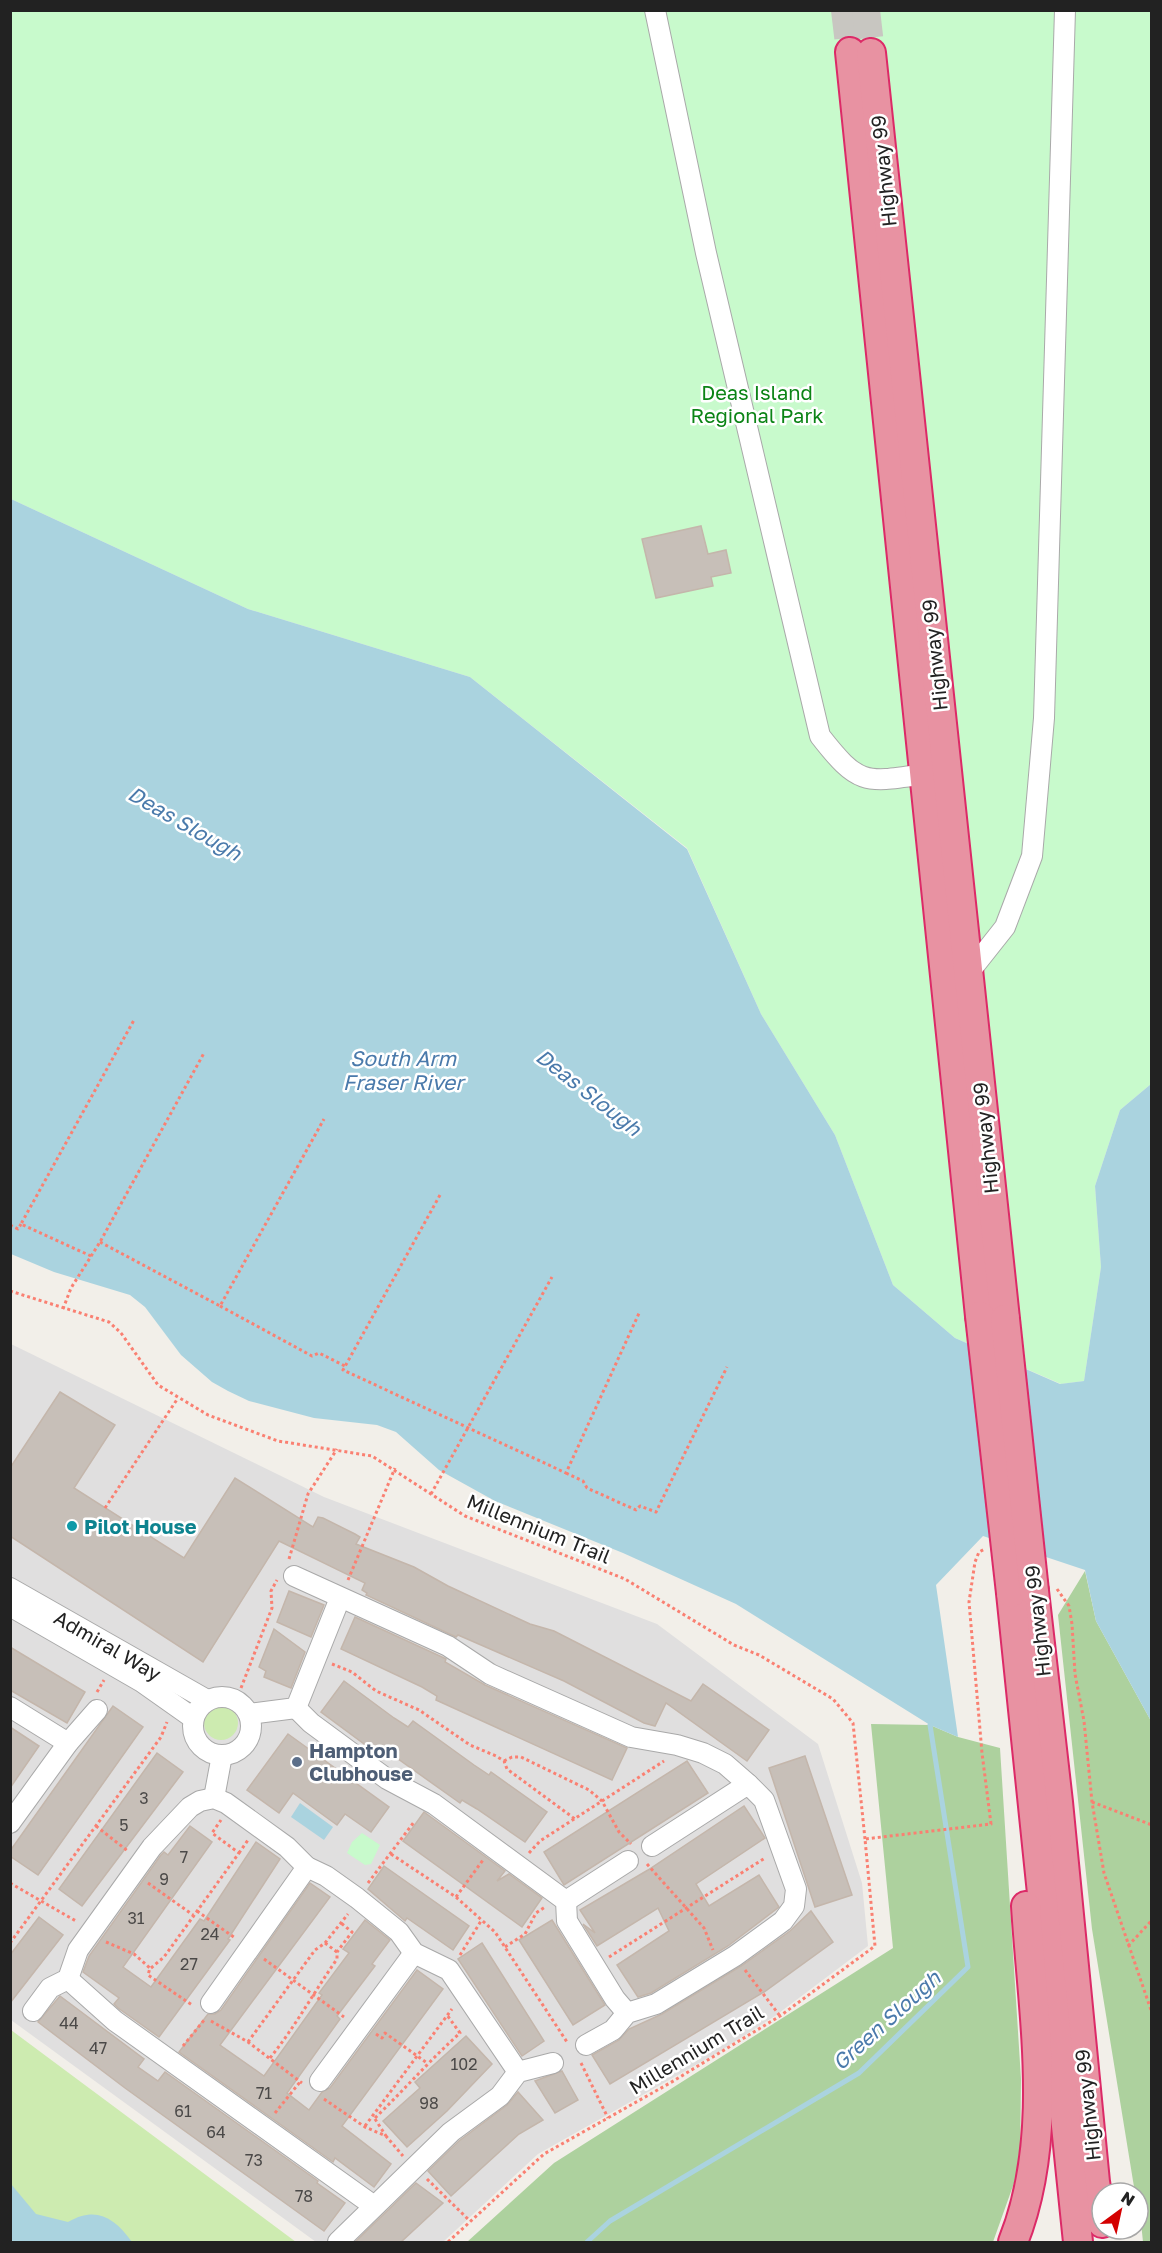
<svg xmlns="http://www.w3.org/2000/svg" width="1162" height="2253" font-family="'Golos Text',sans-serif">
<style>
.residential{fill:#e0dfdf}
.grass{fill:#cdebb0}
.forest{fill:#add19e}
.park{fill:#c8facc}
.water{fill:#aad3df}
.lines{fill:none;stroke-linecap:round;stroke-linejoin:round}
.stream{stroke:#aad3df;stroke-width:5}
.building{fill:#c7bfb8;stroke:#c4b6ab;stroke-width:1.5}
.highway-tunnel{stroke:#c8c6c1;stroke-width:28;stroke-dasharray:28 14;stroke-linecap:butt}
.minor-casing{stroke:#a9a9a9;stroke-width:22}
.highway-casing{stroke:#dc2a67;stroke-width:32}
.path{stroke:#fa8072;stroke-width:3;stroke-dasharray:3 3;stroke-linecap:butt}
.minor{stroke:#fff;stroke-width:20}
.highway{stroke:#e892a2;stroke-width:28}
.highway-bridge-casing{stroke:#dc2a67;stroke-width:32;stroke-linecap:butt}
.highway-bridge{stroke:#e892a2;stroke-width:28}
.culture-dot{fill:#0f9aa8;stroke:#fff;stroke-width:2}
.service-dot{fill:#5c6f8a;stroke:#fff;stroke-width:2}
.labels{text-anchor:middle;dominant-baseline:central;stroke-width:5;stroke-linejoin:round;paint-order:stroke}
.number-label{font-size:16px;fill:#4b4948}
.street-label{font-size:20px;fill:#222;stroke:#fff}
.park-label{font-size:20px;fill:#0c8416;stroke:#fff}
.culture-label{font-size:20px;font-weight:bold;fill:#0d838f;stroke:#fff;text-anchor:start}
.service-label{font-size:20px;font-weight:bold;fill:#4e5e75;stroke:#fff;text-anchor:start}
.water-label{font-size:21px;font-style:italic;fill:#4a7aab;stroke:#fff}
</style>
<rect width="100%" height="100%" fill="#f2efe9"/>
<path class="residential" d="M11 1344 324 1497 657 1624 818 1744 862 1883 868 1946 775 2016 717 2053 538 2154 443 2242H316L11 2020Z"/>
<g class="grass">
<circle cx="221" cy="1723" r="17"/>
<path d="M11 2030 296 2242H11Z"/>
</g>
<g class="forest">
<path d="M1085 1571 1096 1621 1151 1721V2242H1143L1138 2193H1135L1092 1929 1058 1615Z"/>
<path d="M871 1724 930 1725 958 1737 1000 1748 1021 2079 1020 2166 993 2242H467L554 2163 893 1948Z"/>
</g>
<g class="park">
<path d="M11 11H1151V1084L1120 1110 1095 1186 1101 1267 1084 1381 1061 1384 955 1338 893 1285 835 1135 761 1014 687 848 470 677 248 609 11 499Z"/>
<path d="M362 1833 380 1845 371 1864 365 1865 347 1853 352 1842Z"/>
</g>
<g class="water">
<path d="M11 499 248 609 470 677 687 849 761 1014 835 1135 893 1285 955 1338 1060 1384 1084 1381 1101 1267 1095 1186 1120 1110 1151 1084V1721L1096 1621 1085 1570 983 1536 936 1585 958 1737 930 1725 736 1604 623 1553 495 1501 439 1470 396 1432 377 1425 314 1418 249 1401 228 1391 212 1382 181 1355 145 1307 130 1295 54 1272 11 1254Z"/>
<path d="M300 1803 333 1827 324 1840 291 1817Z"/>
<path d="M11 2184 36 2214 68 2222C96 2206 114 2217 132 2242H11Z"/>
</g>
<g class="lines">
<path class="stream" d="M587 2242 610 2221 859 2073 968 1967 930 1725"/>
</g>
<g class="building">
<path d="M701 526 708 554 726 550 731 573 711 577 713 586 656 598 642 539Z"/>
<path d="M60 1392 115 1425 74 1488 184 1558 235 1478 313 1527 318 1517 323 1518 355 1534 360 1537 356 1544 414 1567 448 1586 530 1624 554 1631 691 1701 703 1684 769 1730 747 1761 666 1703 655 1726 644 1723 564 1681 458 1635 456 1637 366 1595 367 1593 362 1590 365 1583 279 1541 203 1662 10 1536V1468Z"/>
<path d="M289 1591 324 1605 311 1637 277 1622Z"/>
<path d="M355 1617 442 1657 446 1659 445 1662 485 1685 627 1748 612 1780 436 1700 437 1696 422 1687 341 1649Z"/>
<path d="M274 1629 305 1652 291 1688 264 1677 266 1671 259 1667Z"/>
<path d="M10 1647 85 1692 67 1723 10 1690Z"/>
<path d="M344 1681 394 1718 408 1727 413 1721 474 1765 489 1775 491 1772 547 1812 525 1842 477 1809 462 1800 460 1803 384 1749 379 1755 321 1712Z"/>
<path d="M113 1706 143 1727 38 1875 10 1856V1851Z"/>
<path d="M10 1727 39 1746 10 1788Z"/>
<path d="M288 1734 389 1807 371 1832 345 1814 337 1825 293 1793 279 1813 247 1790Z"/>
<path d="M157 1753 183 1772 82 1906 59 1889Z"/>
<path d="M805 1756 852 1895 815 1907 769 1768Z"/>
<path d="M687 1761 708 1793 564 1885 544 1852Z"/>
<path d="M744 1806 765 1838 696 1884 709 1906 759 1875 779 1907 728 1946 651 1993 638 1997 617 1965 669 1931 658 1908 597 1946 583 1924 595 1933 580 1910 648 1870Z"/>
<path d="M424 1812 505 1871 497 1881 509 1874 542 1898 522 1927 403 1841Z"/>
<path d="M190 1826 212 1842 123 1967 151 1987 200 1919 204 1921 256 1842 280 1859 228 1939 230 1940 159 2037 118 2008 114 2004 119 1998 83 1972 89 1956 161 1855 164 1852 168 1855Z"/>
<path d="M384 1866 469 1926 453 1950 407 1918 405 1921 368 1889Z"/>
<path d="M310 1883 330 1897 220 2045 264 2076 322 1995 319 1993 349 1953 343 1949 365 1920 390 1940 372 1964 375 1966 337 2016 340 2019 287 2093 309 2110 322 2092 330 2088 417 1970 443 1989 342 2126 391 2164 374 2187 335 2158 333 2162 179 2052 208 2014H215L221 2010Z"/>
<path d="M811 1911 833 1942 764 1992 610 2084 592 2055 619 2040 629 2029 662 2014 741 1966 790 1931Z"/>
<path d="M39 1917 63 1935 10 2003V1955Z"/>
<path d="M552 1920 605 2005 573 2025 519 1940Z"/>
<path d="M482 1943 544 2041 522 2056 458 1959Z"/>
<path d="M60 1996 144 2059 138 2067 158 2081 165 2072 318 2181 317 2183 345 2203 324 2231 125 2088 38 2022Z"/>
<path d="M466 2036 492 2064 447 2111 407 2147 383 2121 420 2088 415 2082Z"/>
<path d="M562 2071 578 2100 555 2113 535 2081Z"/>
<path d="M518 2092 543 2120 519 2134 451 2196 428 2171 459 2141 507 2105Z"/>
<path d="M416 2183 443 2203 401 2242H355Z"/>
</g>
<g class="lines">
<g class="highway-tunnel">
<path d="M845 10 850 52"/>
<path d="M866 10 871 53"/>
</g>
<g class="minor-casing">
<g id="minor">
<path d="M655 10 706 253 820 736C859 786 865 783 925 774"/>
<path d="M967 975 1005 927 1032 856 1044 718 1065 10"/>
<path d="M294 1576 448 1646 490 1674 631 1737 677 1745 703 1753 725 1764 748 1784"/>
<path d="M10 1588 207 1700"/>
<path d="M10 1606 142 1682 193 1718"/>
<circle cx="222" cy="1726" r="29"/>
<path d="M10 1707 68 1743"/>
<path d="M296 1708 311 1723 387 1779 434 1804 566 1901 567 1921 615 1999 627 2013"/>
<path d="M249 1714 296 1708 340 1598"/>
<path d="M214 1798 222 1755"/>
<path d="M10 1823 68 1743 97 1710"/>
<path d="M566 1901 628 1861"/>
<path d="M68 1979 115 2021 374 2206"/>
<path d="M211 2003 307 1867"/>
<path d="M33 2011 50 1988 68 1979 78 1950 152 1847 190 1807 200 1801 214 1798 226 1803 287 1847 307 1867 326 1876 357 1898 399 1932 414 1953 449 1970 518 2072"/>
<path d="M586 2045 613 2030 627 2013 656 2004 735 1956 783 1921 794 1906 796 1889 764 1800 748 1784 652 1846"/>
<path d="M320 2081 414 1953"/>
<path d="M338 2242 451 2132 500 2096 518 2072 553 2063"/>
</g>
</g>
<g class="highway-casing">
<g id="highway">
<path d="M850 52 980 1316"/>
<path d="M871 53 1005 1319"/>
<path d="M1034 1591 1058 1802 1095 2182 1102 2223"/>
<path d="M1011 1593 1078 2242"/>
<path d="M1013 2242C1055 2137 1033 2017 1026 1906"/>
</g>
</g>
<g class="path">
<path d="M440 1195 343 1370 566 1473 640 1311"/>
<path d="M10 1225 18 1229 21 1224"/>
<path d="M100 1242 220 1306 324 1119"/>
<path d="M91 1256 21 1224 134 1020"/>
<path d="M10 1291 109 1322 121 1333 158 1385 208 1415 278 1441 372 1456 465 1516 625 1579 734 1645 759 1655 833 1699 853 1723 865 1839"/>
<path d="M220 1306 312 1356 319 1353 345 1366"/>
<path d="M63 1309 71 1288 100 1242 204 1053"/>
<path d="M566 1473 583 1481 587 1488 636 1510 640 1506 656 1512 727 1367"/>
<path d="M431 1494 552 1277"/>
<path d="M105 1508 178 1398"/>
<path d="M289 1559 308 1494 337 1449"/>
<path d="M348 1580 395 1468"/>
<path d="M1057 1589 1069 1606 1072 1624 1075 1674 1084 1721 1092 1802 1104 1873 1152 2013"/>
<path d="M332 1664 352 1672 376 1691 419 1710 470 1745 496 1756 504 1761 507 1769 575 1819"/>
<path d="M241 1688 272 1608 271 1591 277 1580"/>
<path d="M97 1692 104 1680"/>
<path d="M504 1761 512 1757H521L589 1790 602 1801 619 1832 631 1844"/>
<path d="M1092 1802 1152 1825"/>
<path d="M96 1826 129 1852"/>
<path d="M239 1853 248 1840"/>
<path d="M529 1853 540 1841 664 1761"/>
<path d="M391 1854 456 1897 495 1932 567 2042"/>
<path d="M647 1864 704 1928 713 1950"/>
<path d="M10 1883 76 1921"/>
<path d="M148 1883 193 1915"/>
<path d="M368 1883 414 1822"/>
<path d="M456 1897 483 1860"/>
<path d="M197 1911 235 1938"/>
<path d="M106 1942 134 1954 150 1968 148 1975 192 2005"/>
<path d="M10 1943 161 1737 167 1722"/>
<path d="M325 1943 337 1952"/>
<path d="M1128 1946 1152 1920"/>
<path d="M505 1947 525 1934 536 1913 545 1907"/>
<path d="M460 1955 481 1921"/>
<path d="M609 1957 765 1858"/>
<path d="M264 1959 344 2017"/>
<path d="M151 1968 164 1957 239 1853 212 1833 221 1820"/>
<path d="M745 1970 780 2016"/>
<path d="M211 2021 248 2042 302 2083"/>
<path d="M376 2034 382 2038 385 2033 427 2063"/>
<path d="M248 2042 315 1950 325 1943 348 1914"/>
<path d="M183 2046 205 2019"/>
<path d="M270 2058C295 2027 314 1992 337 1959V1952L352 1932 341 1923"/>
<path d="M581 2063 608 2118"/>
<path d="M324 2099 365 2127 386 2136 403 2156"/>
<path d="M275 2113 300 2082"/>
<path d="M375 2118C404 2090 430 2060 460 2033L447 2015"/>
<path d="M375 2119 386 2136"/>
<path d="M365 2126 452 2009"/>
<path d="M427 2179 470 2221"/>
<path d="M448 2242 544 2154 670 2083 780 2016 875 1946 865 1839 991 1824 982 1753 969 1602 975 1562 979 1552 985 1549"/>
</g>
<use href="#minor" class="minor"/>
<use href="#highway" class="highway"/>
<g class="highway-bridge-casing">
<g id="highway-bridge">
<path d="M980 1316 1011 1593"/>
<path d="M1005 1319 1034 1591"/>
</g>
</g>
<use href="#highway-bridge" class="highway-bridge"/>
</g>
<circle class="culture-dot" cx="72" cy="1526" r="6"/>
<circle class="service-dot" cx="297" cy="1762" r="6"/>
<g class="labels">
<g class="number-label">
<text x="144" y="1798">3</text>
<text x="124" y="1825">5</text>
<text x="184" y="1857">7</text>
<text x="164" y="1879">9</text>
<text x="136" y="1918">31</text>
<text x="210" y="1934">24</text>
<text x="189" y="1964">27</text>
<text x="69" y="2023">44</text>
<text x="98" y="2048">47</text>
<text x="464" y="2064">102</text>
<text x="264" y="2093">71</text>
<text x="429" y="2103">98</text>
<text x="183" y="2111">61</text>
<text x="216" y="2132">64</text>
<text x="254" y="2160">73</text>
<text x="304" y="2196">78</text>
</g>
<g class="street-label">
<text transform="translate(883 171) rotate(-96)">Highway 99</text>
<text transform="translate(934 655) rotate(-96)">Highway 99</text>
<text transform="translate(985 1138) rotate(-96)">Highway 99</text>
<text transform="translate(539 1528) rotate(22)">Millennium Trail</text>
<text transform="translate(1037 1621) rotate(-96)">Highway 99</text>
<text transform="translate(108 1645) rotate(30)">Admiral Way</text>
<text transform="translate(696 2049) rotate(-31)">Millennium Trail</text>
<text transform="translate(1087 2105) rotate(-96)">Highway 99</text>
</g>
<g class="park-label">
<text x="757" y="392">Deas Island<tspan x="757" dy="23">Regional Park</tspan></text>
</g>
<g class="culture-label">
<text x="84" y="1526">Pilot House</text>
</g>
<g class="service-label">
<text x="309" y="1750">Hampton<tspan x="309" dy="23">Clubhouse</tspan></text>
</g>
<g class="water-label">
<text transform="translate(185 823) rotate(30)">Deas Slough</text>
<text x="403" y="1058">South Arm<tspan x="403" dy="24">Fraser River</tspan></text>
<text transform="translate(589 1092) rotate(38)">Deas Slough</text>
<text transform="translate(886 2020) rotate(-42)">Green Slough</text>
</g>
</g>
<rect width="1162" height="2253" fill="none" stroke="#222222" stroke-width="24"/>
<g transform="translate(1120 2211) rotate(33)"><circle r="28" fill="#ffffff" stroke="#a7a7a7" stroke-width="1.5"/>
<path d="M0-4.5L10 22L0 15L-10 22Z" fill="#d40000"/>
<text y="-9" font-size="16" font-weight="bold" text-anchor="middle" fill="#222222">N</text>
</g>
</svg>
